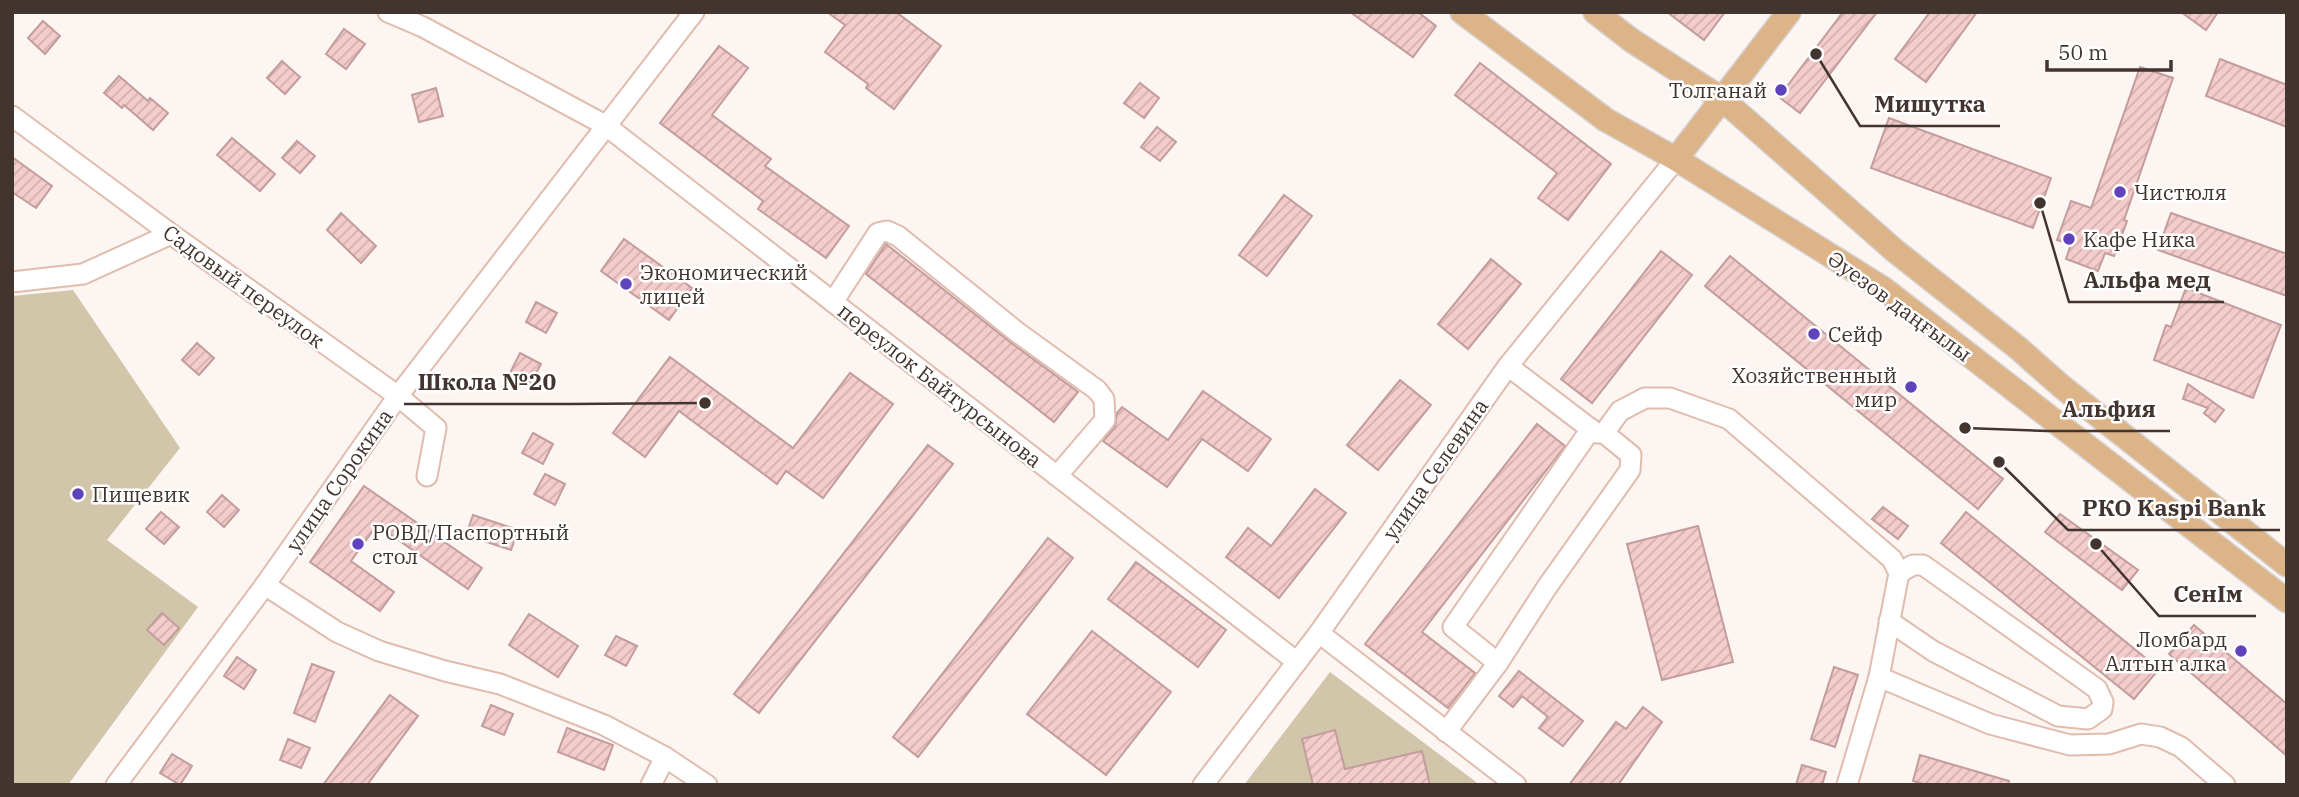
<svg xmlns="http://www.w3.org/2000/svg" width="2299" height="797" font-family="'IBM Plex Serif',serif">
<style>
.park{fill:#d2c6aa}
.building{fill:url(#building-hatch);stroke:#c39d9c;stroke-width:2}
.lines{fill:none;stroke-linecap:round;stroke-linejoin:round}
.minor-casing{stroke:#dfbcae;stroke-width:23}
.major-casing{stroke:#d5d2d1;stroke-width:26}
.minor{stroke:#fff;stroke-width:19}
.major{stroke:#dcb488;stroke-width:23}
.poi-dot{fill:#5e43bc;stroke:#fff;stroke-width:2.5}
.labels{text-anchor:middle;dominant-baseline:central;stroke-width:5;stroke-linejoin:round;paint-order:stroke}
.poi-label{font-size:21px;fill:#42342f;stroke:#fff;text-anchor:start}
.street-label{font-size:21px;fill:#42342f;stroke:#fff}
.leader{fill:none;stroke:#42342f;stroke-width:2.5}
.callout-dot{fill:#42342f;stroke:#fff;stroke-width:2.5}
.callout-label{font-size:23px;text-anchor:middle;font-weight:bold;fill:#42342f;stroke:#fff;stroke-width:5;stroke-linejoin:round;paint-order:stroke}
</style>
<defs>
<pattern id="building-hatch" width="6" height="6" patternUnits="userSpaceOnUse" patternTransform="scale(1.75)"><rect width="6" height="6" fill="#f3cccb"/><path d="M-1 1l2-2M0 6l6-6M5 7l2-2" fill="none" stroke="#d2b0af"/></pattern>
</defs>
<rect width="100%" height="100%" fill="#fcf5f2"/>
<g class="park">
<path d="M73 290 180 448 107 540 198 607 68 785H12V296Z"/>
<path d="M1330 672 1480 785H1244Z"/>
</g>
<g class="building">
<path d="M827 12H896L941 46 894 109 866 88 868 84 825 52 845 25Z"/>
<path d="M1350 12H1418L1436 26 1413 57Z"/>
<path d="M1667 12H1725L1704 40Z"/>
<path d="M1843 12H1877L1800 113 1779 97Z"/>
<path d="M1930 12H1977L1926 82 1895 59Z"/>
<path d="M2181 12H2218L2206 30Z"/>
<path d="M43 21 60 36 45 54 28 38Z"/>
<path d="M344 29 365 44 346 69 326 54Z"/>
<path d="M719 46 748 68 712 115 771 159 765 166 849 226 826 258 758 209 763 201 660 123Z"/>
<path d="M2220 59 2287 85V127L2206 96Z"/>
<path d="M282 61 300 77 285 94 267 78Z"/>
<path d="M1480 63 1611 164 1568 220 1538 198 1557 173 1455 95Z"/>
<path d="M2140 67 2173 78 2124 220 2127 221 2114 256 2105 253 2098 271 2066 259 2071 244 2057 240 2071 201 2091 208Z"/>
<path d="M119 76 148 101 150 98 168 113 153 130 124 105 122 108 104 93Z"/>
<path d="M1140 83 1159 98 1144 118 1124 103Z"/>
<path d="M436 88 443 116 419 122 412 95Z"/>
<path d="M1889 118 2051 178 2033 228 1871 168Z"/>
<path d="M1157 127 1176 142 1160 161 1141 147Z"/>
<path d="M232 138 275 174 260 191 217 155Z"/>
<path d="M297 141 315 156 300 173 282 158Z"/>
<path d="M12 157 52 186 36 208 12 192Z"/>
<path d="M1284 195 1312 216 1267 276 1239 255Z"/>
<path d="M341 213 376 246 361 263 327 230Z"/>
<path d="M2171 213 2287 254V296L2158 250Z"/>
<path d="M624 239 692 288 669 320 601 271Z"/>
<path d="M886 244 1010 342 1078 392 1054 422 866 274Z"/>
<path d="M1661 251 1692 275 1592 403 1561 379Z"/>
<path d="M1730 256 2003 479 1978 509 1705 286Z"/>
<path d="M1491 259 1521 284 1468 349 1438 324Z"/>
<path d="M2186 288 2281 325 2253 398 2154 360 2166 325 2171 327Z"/>
<path d="M536 302 557 313 546 333 526 322Z"/>
<path d="M197 343 214 358 199 375 182 360Z"/>
<path d="M520 353 541 364 531 383 510 373Z"/>
<path d="M670 357 793 448 850 373 893 404 823 498 786 471 777 484 679 411 645 457 613 433Z"/>
<path d="M1400 380 1431 405 1378 470 1347 445Z"/>
<path d="M2188 384 2224 410 2215 422 2204 413 2208 408 2183 399Z"/>
<path d="M1203 391 1271 439 1248 471 1202 439 1167 487 1103 441 1115 427 1117 413 1122 407 1168 440Z"/>
<path d="M1537 424 1565 446 1422 632 1475 673 1448 708 1365 644Z"/>
<path d="M533 433 553 444 543 464 522 453Z"/>
<path d="M928 445 953 464 759 713 734 694Z"/>
<path d="M545 474 565 484 555 505 534 494Z"/>
<path d="M364 486 482 568 468 589 377 525 351 561 394 592 380 611 310 562Z"/>
<path d="M1315 489 1346 513 1279 598 1226 557 1248 528 1271 546Z"/>
<path d="M222 495 239 510 224 527 207 512Z"/>
<path d="M1883 507 1908 526 1898 539 1872 519Z"/>
<path d="M161 512 179 527 164 544 146 529Z"/>
<path d="M1966 512 2159 669 2134 699 1941 543Z"/>
<path d="M2060 514 2138 570 2122 590 2045 532Z"/>
<path d="M473 515 518 530 511 550 466 535Z"/>
<path d="M1698 526 1733 662 1662 680 1627 544Z"/>
<path d="M1048 538 1073 558 918 757 893 737Z"/>
<path d="M1136 562 1226 630 1198 667 1108 599Z"/>
<path d="M162 613 179 628 164 645 147 630Z"/>
<path d="M529 614 578 646 558 677 509 645Z"/>
<path d="M2194 625 2287 704V756L2169 654Z"/>
<path d="M1092 631 1171 692 1106 775 1027 714Z"/>
<path d="M616 636 637 646 626 666 605 655Z"/>
<path d="M237 657 256 670 244 689 224 676Z"/>
<path d="M312 664 334 672 315 722 294 713Z"/>
<path d="M1834 667 1858 675 1835 747 1811 739Z"/>
<path d="M1519 671 1583 721 1563 746 1539 728 1548 717 1522 696 1513 707 1499 696Z"/>
<path d="M390 695 418 716 367 785H323Z"/>
<path d="M491 705 513 714 504 735 482 726Z"/>
<path d="M1643 707 1662 722 1618 785H1569L1616 722 1626 729Z"/>
<path d="M567 728 613 745 604 770 558 752Z"/>
<path d="M1335 730 1345 769 1422 751 1430 785H1313L1302 739Z"/>
<path d="M288 739 310 748 301 768 280 760Z"/>
<path d="M172 754 192 766 180 785 160 773Z"/>
<path d="M1920 755 2009 781 2008 785H1927L1913 781Z"/>
<path d="M1802 765 1826 772 1822 785H1796Z"/>
</g>
<g class="lines">
<g class="minor-casing">
<g id="minor">
<path d="M388 12 423 27 605 125 1297 662"/>
<path d="M12 116 171 234 398 396 436 428 427 476"/>
<path d="M12 282 83 274 171 234"/>
<path d="M833 302 878 233 887 231 898 236 1017 332 1097 390 1104 399 1105 420 1057 476"/>
<path d="M1508 366 1596 433H1604L1620 411 1645 398H1670L1729 419 1892 559 1899 573 1879 677 1847 785"/>
<path d="M265 585 337 632 379 651 445 671 500 684 604 725 665 757 707 785"/>
<path d="M1889 621 1933 651 2058 716 2088 719 2102 709 2103 702 2097 689 1923 565H1913L1899 573"/>
<path d="M1319 633 1516 785"/>
<path d="M1498 663 1453 627 1591 429"/>
<path d="M1879 677 1990 724 2070 745 2109 744 2141 734 2160 737 2181 747 2225 785"/>
<path d="M1446 732 1498 663 1547 587 1630 470 1631 455 1604 433"/>
<path d="M116 785 265 585 398 396 694 12"/>
<path d="M651 785 665 757"/>
<path d="M1203 785 1319 633 1508 366 1676 159"/>
</g>
</g>
<g class="major-casing">
<g id="major">
<path d="M1462 12 1606 120 1676 159 1884 289 2287 601"/>
<path d="M1595 12 1631 40 1722 99 1894 250 2018 348 2061 386 2287 565"/>
<path d="M1676 159 1789 12"/>
</g>
</g>
<use href="#minor" class="minor"/>
<use href="#major" class="major"/>
</g>
<g class="poi-dot">
<circle cx="1781" cy="90" r="7"/>
<circle cx="2120" cy="192" r="7"/>
<circle cx="2069" cy="239" r="7"/>
<circle cx="626" cy="284" r="7"/>
<circle cx="1814" cy="334" r="7"/>
<circle cx="1911" cy="387" r="7"/>
<circle cx="78" cy="494" r="7"/>
<circle cx="358" cy="544" r="7"/>
<circle cx="2241" cy="651" r="7"/>
</g>
<g class="labels">
<g class="poi-label">
<text x="1767" y="90" text-anchor="end">Толганай</text>
<text x="2134" y="192">Чистюля</text>
<text x="2083" y="239">Kaфе Ника</text>
<text x="640" y="272">Экономический<tspan x="640" dy="24">лицей</tspan></text>
<text x="1828" y="334">Сейф</text>
<text x="1897" y="375" text-anchor="end">Хозяйственный<tspan x="1897" dy="24">мир</tspan></text>
<text x="92" y="494">Пищевик</text>
<text x="372" y="532">РОВД/Паспортный<tspan x="372" dy="24">стол</tspan></text>
<text x="2227" y="639" text-anchor="end">Ломбард<tspan x="2227" dy="24">Алтын алка</tspan></text>
</g>
<g class="street-label">
<text transform="translate(244 286) rotate(36)">Садовый переулок</text>
<text transform="translate(1900 306) rotate(36)">Әуезов даңғылы</text>
<text transform="translate(940 385) rotate(38)">переулок Байтурсынова</text>
<text transform="translate(1435 469) rotate(-55)">улица Селевина</text>
<text transform="translate(339 480) rotate(-55)">улица Сорокина</text>
</g>
</g>
<path class="leader" d="M1816 54L1860 126H2000M2040 203L2069 302H2224M705 403L570 404H404M1965 428L2048 431H2170M1999 462L2068 530H2280M2096 544L2159 616H2256"/>
<g class="callout-dot">
<circle cx="1816" cy="54" r="7"/>
<circle cx="2040" cy="203" r="7"/>
<circle cx="705" cy="403" r="7"/>
<circle cx="1965" cy="428" r="7"/>
<circle cx="1999" cy="462" r="7"/>
<circle cx="2096" cy="544" r="7"/>
</g>
<g class="callout-label">
<text x="1930" y="112">Мишутка</text>
<text x="2147" y="288">Альфа мед</text>
<text x="487" y="390">Школа №20</text>
<text x="2109" y="417">Альфия</text>
<text x="2174" y="516">РКО Kaspi Bank</text>
<text x="2208" y="602">СенIм</text>
</g>
<rect width="2299" height="797" fill="none" stroke="#42342f" stroke-width="28"/>
<path d="M2047 60v10h124v-10" fill="none" stroke="#42342f" stroke-width="3.5"/>
<text x="2058" y="60" font-size="21" fill="#42342f" stroke="#ffffff" stroke-width="5" paint-order="stroke">50 m</text>
</svg>
